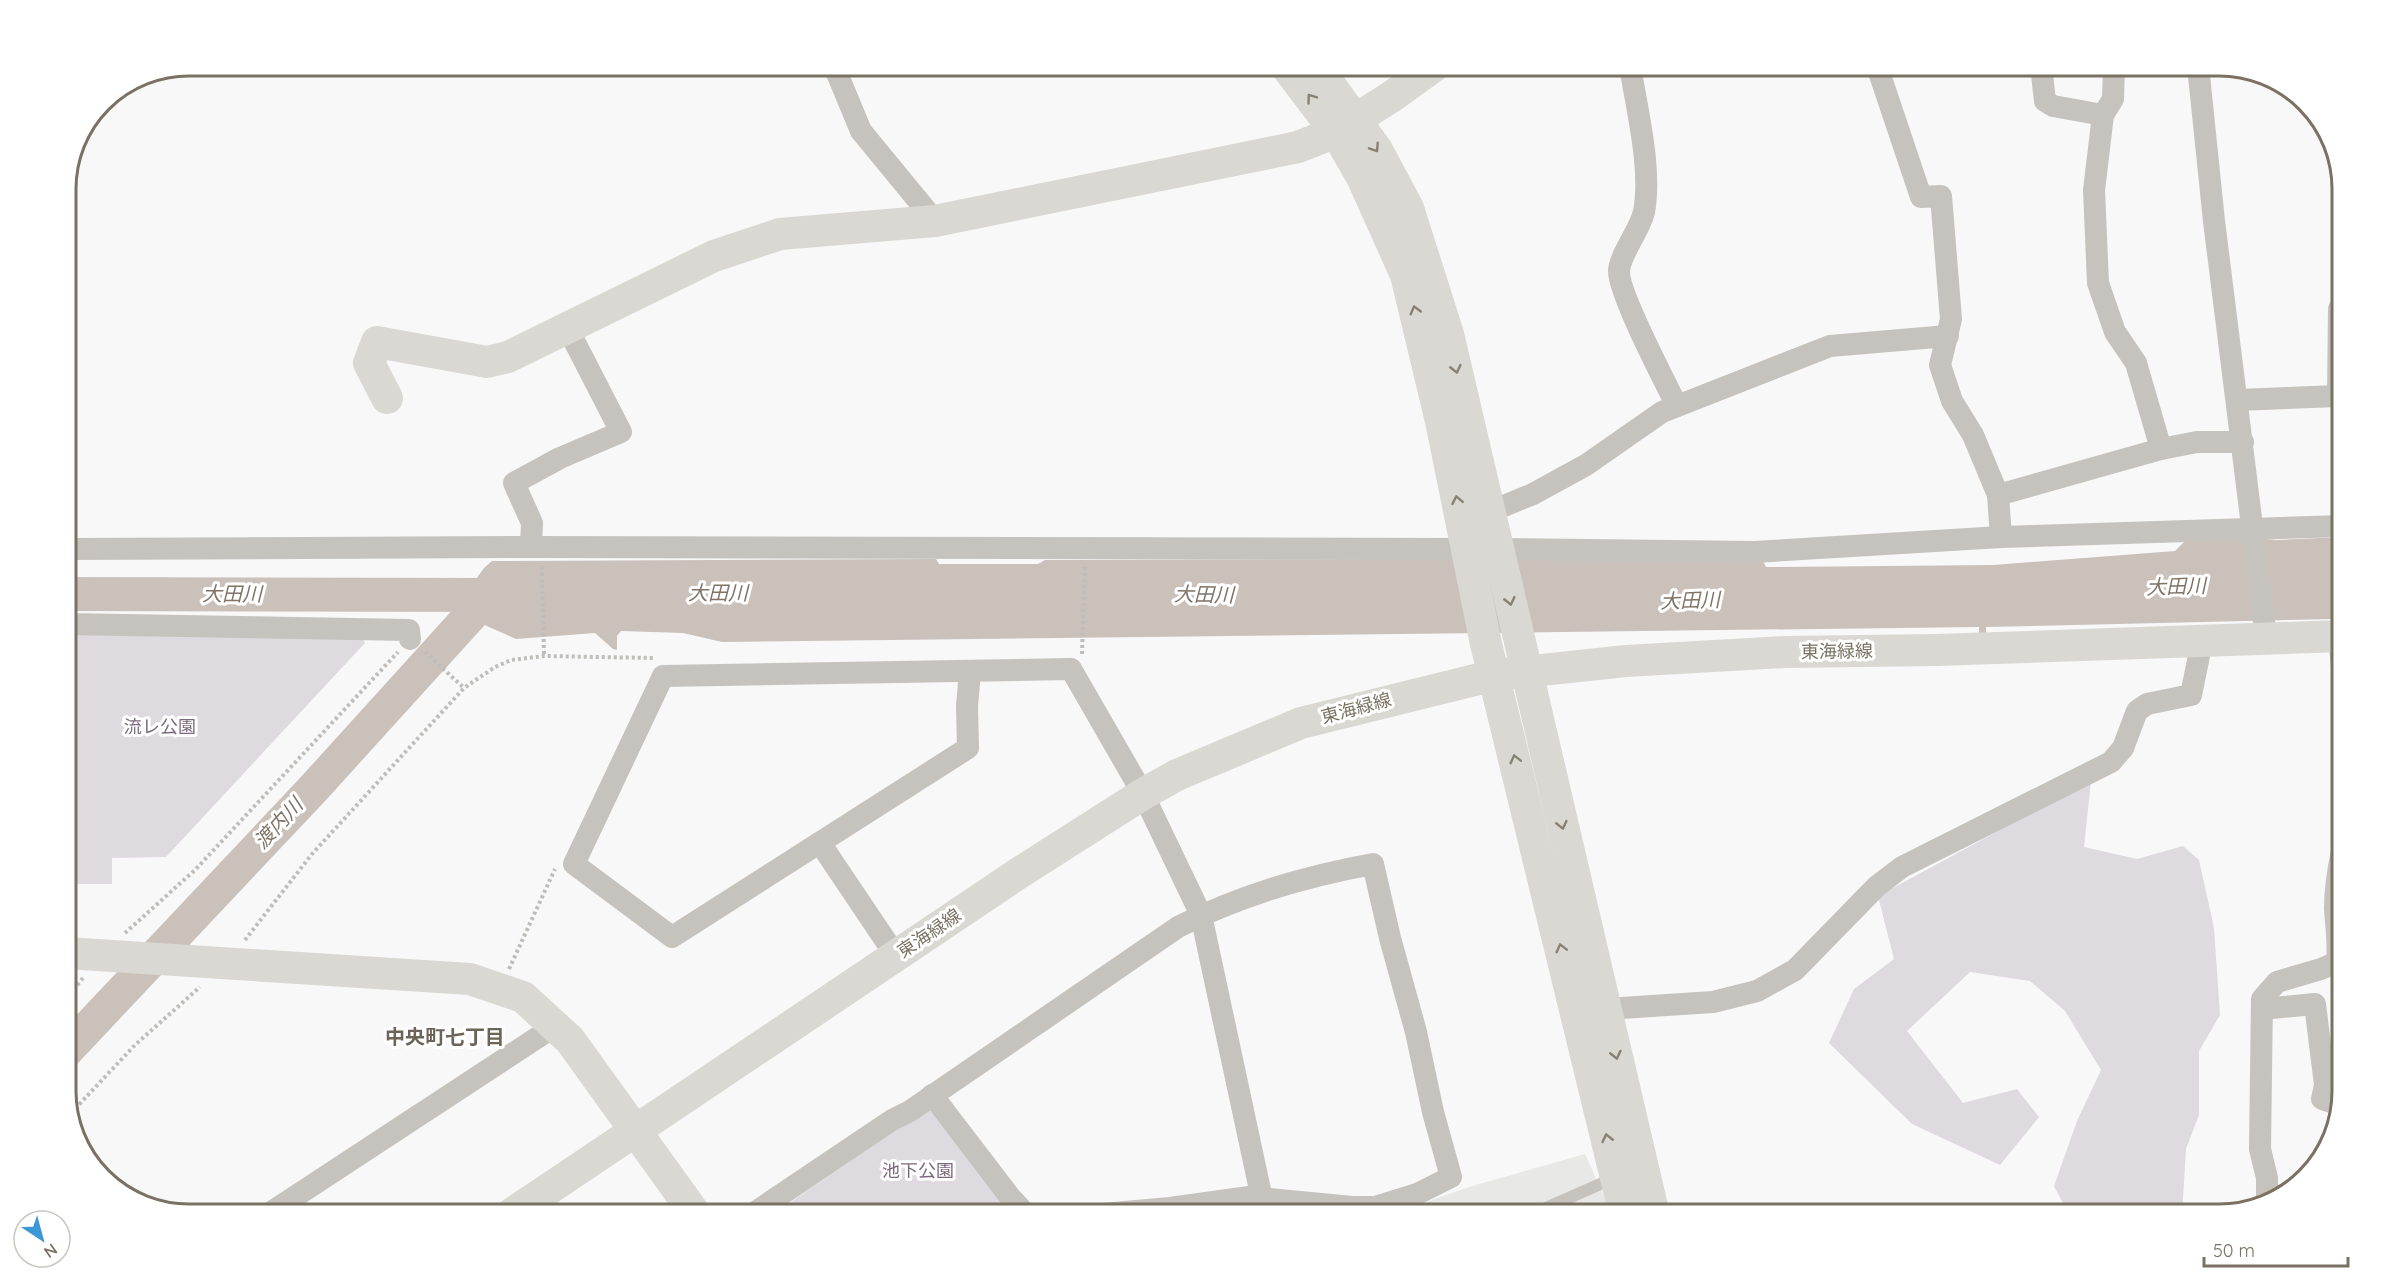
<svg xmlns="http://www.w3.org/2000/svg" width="2408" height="1281" font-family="Quicksand,'Noto Sans JP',sans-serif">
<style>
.built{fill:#e8e8e7}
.green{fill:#dfd9e0}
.water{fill:#cac1bb}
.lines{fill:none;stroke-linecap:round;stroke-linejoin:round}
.river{stroke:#cac1bb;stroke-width:34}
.path{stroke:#bfbdb9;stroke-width:4;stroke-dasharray:3 3;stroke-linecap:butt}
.lane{stroke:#c6c3be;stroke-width:12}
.street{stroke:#c6c3be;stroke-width:22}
.secondary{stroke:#d9d8d3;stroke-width:32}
.oneway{stroke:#888073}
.labels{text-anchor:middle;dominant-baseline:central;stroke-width:6;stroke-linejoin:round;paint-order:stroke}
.street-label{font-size:18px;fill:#7a7162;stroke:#fff}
.park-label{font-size:18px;fill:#7d697e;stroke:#fff}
.water-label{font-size:20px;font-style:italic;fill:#817367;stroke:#fff}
.neighbourhood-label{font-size:20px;font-weight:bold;fill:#6c6458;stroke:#fff}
.rim{fill:none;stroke:#7a7162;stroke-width:3}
</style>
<rect width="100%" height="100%" fill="#f8f8f9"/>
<path class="built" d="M1585 1154 1607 1203 1610 1215H1388L1472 1186Z"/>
<g class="green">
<path d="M359 631 365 643 166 857 112 858V884H66V632Z"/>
<path d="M2091 781 2084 847 2137 859 2183 846 2199 860 2214 928 2220 1015 2199 1051V1115L2186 1149 2182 1215H2069L2054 1186 2077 1121 2101 1070 2065 1011 2030 981 1970 972 1907 1031 1963 1103 2017 1089 2039 1117 2000 1165 1912 1124 1829 1043 1854 989 1894 959 1878 896Z"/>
<path d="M928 1108 1010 1215H772Z"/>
</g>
<path class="water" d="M2227 535 2276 540 2342 537V619H2336V623H2332V619L1986 627V634H1979V627L722 642 683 633 621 631 617 636V650L613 649 595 633 516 639 453 611 484 568 492 561 936 559 939 564H1038L1045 560 1761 558 1766 567 1993 565 2175 551 2188 538Z"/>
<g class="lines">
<g class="river">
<path d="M66 594 511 595"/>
<path d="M66 1051 313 789 489 595"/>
</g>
<g class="path">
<path d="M542 567 544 656"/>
<path d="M425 652 464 688"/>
<path d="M1082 654 1085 566"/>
<path d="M125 933 195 870 398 652"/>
<path d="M245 940 312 854 464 688 495 667 511 660 544 656 653 658"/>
<path d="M509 969 555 869"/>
<path d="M66 999 83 978"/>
<path d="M71 1113 135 1045 200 987"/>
</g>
<path class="lane" d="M1530 1215 1614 1178"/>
<g class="street">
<path d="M834 66 861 131 935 221"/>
<path d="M1630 66C1637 110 1652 169 1644 212 1639 232 1620 254 1619 271 1618 292 1665 382 1677 406"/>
<path d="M1877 66 1921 197 1941 196 1951 319 1940 365 1952 401 1973 435 1998 495 2001 537"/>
<path d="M2041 66 2045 101 2053 106 2103 115"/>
<path d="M2114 66 2113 99 2103 115 2094 190 2098 283 2115 332 2136 363 2161 449"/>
<path d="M2198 66 2214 221 2266 638"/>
<path d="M2237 400 2338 396 2339 309 2342 304"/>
<path d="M1998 495 2161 449 2197 442H2243"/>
<path d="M1489 512 1533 494 1586 465 1662 412 1830 346 1948 336"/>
<path d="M531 547 532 523 514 483 560 458 621 432 568 329"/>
<path d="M66 549 531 547 1467 549"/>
<path d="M1498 549 1755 552 2001 537 2342 526"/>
<path d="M66 624 409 630 410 639"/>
<path d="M2339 636 2342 667"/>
<path d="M970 672 967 706 968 748 672 937 574 864 663 676 1071 669 1143 794 1201 915 1262 1199"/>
<path d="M820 843 896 956"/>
<path d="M1606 1009 1713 1002 1757 991 1795 970 1877 886 1902 867 2111 762 2123 748 2137 711 2147 704 2191 695 2202 641"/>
<path d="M2262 1009 2315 1004 2325 1085 2322 1099 2339 1105"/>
<path d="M932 1095 1010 1197 1027 1215"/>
<path d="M2267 1200V1178L2260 1149 2262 999 2277 982 2321 969 2337 962C2339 943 2336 927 2335 908 2335 888 2338 870 2342 851"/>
<path d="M267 1215 555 1026"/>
<path d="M751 1215 892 1120 910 1111 1178 927C1238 896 1307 876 1373 864L1390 938 1416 1032 1433 1112 1451 1177 1417 1194 1375 1207H1352L1249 1197 1170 1208 1091 1215"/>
</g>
<g class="secondary">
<path d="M1286 66 1336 132 1362 177 1406 275 1441 421 1486 644 1625 1215"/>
<path d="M1316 66 1377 150 1408 208 1448 334 1654 1215"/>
<path d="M387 398 369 363 377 342 487 362 508 357 714 256 780 234 935 221 1298 147 1336 132 1394 95 1434 66"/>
<path d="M66 953 470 979 523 997 570 1040 696 1215"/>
<path d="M510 1215 1019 873 1143 794 1177 775 1301 723 1495 675 1626 661 1786 652 1937 650 2342 636"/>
</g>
</g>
<defs><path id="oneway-chevron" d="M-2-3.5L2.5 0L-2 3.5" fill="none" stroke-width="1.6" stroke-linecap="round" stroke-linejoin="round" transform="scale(1.5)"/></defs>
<g class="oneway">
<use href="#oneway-chevron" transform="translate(1311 98) rotate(-126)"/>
<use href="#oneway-chevron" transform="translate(1375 148) rotate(57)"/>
<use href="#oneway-chevron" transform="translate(1415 310) rotate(-105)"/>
<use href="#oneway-chevron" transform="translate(1456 369) rotate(77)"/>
<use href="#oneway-chevron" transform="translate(1457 500) rotate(-101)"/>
<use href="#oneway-chevron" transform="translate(1510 601) rotate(77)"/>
<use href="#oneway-chevron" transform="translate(1515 759) rotate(-104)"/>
<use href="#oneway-chevron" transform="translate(1562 825) rotate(77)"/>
<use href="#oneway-chevron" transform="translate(1561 948) rotate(-104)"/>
<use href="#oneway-chevron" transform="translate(1616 1055) rotate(77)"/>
<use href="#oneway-chevron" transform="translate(1607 1138) rotate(-103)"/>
</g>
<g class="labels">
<g class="street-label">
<text transform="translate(1837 651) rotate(-1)">東海緑線</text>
<text transform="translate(1356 708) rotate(-15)">東海緑線</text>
<text transform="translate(929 933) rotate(-34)">東海緑線</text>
</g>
<g class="park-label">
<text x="160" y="726">流レ公園</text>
<text x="918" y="1170">池下公園</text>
</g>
<g class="water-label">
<text transform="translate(2176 586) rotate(-2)">大田川</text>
<text x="718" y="592">大田川</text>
<text x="232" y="593">大田川</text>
<text transform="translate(1204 594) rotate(1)">大田川</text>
<text transform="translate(1690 600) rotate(-2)">大田川</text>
<text transform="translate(278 823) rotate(-47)">渡内川</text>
</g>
<g class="neighbourhood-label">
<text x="445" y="1036">中央町七丁目</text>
</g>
</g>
<path d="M0 0H2408V1281H0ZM189 76H2219A113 113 0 0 1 2332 189V1091A113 113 0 0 1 2219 1204H189A113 113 0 0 1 76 1091V189A113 113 0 0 1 189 76Z" fill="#fff" fill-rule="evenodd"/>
<path class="rim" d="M189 76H2219A113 113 0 0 1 2332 189V1091A113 113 0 0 1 2219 1204H189A113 113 0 0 1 76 1091V189A113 113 0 0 1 189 76Z"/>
<g transform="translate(42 1239) rotate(144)"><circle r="28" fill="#ffffff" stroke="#cac6c0" stroke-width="1.5"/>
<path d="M0-4.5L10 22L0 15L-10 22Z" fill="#3b97d6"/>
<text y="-9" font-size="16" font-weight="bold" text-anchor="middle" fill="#7a7162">N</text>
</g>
<path d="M2204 1257v9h144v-9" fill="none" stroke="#7a7162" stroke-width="3"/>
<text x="2213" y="1257" font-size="18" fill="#7a7162" stroke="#ffffff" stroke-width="4.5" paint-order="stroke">50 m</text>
</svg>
